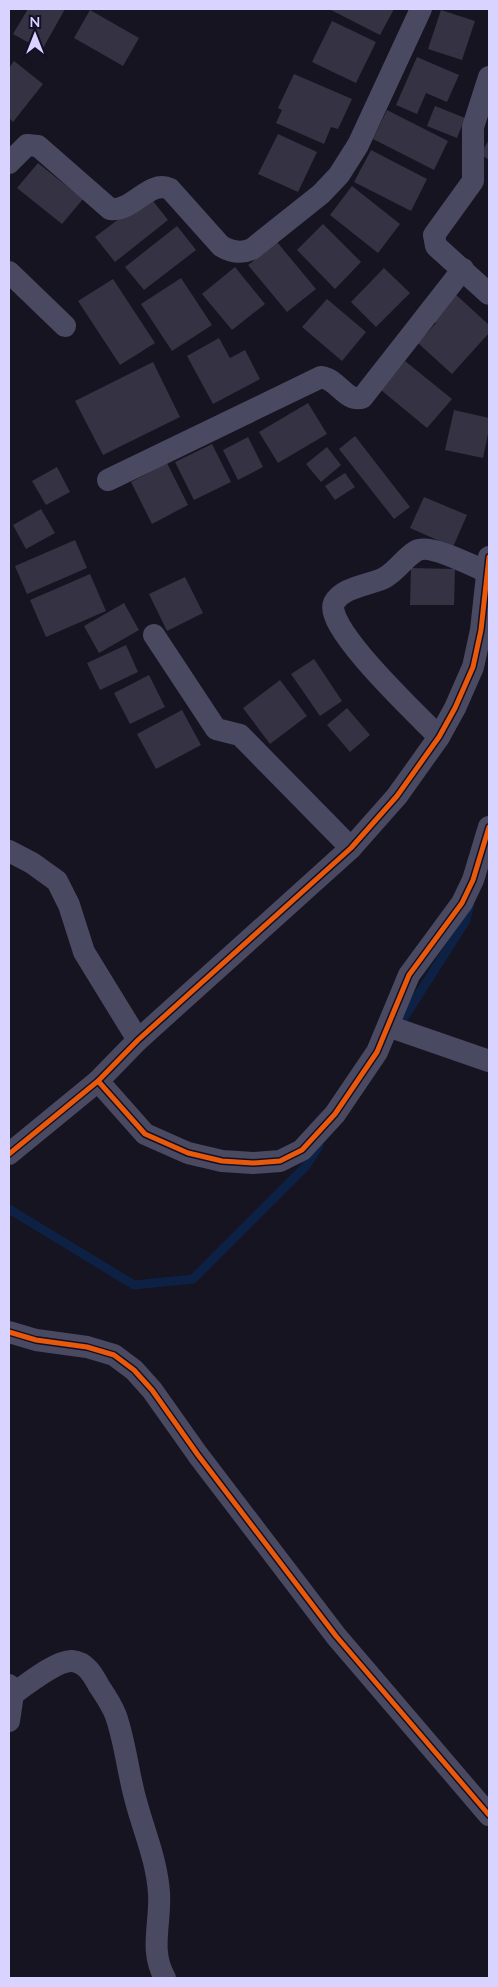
<svg xmlns="http://www.w3.org/2000/svg" width="498" height="1987" font-family="Lato,sans-serif">
<style>
.lines{fill:none;stroke-linecap:round;stroke-linejoin:round}
.stream{stroke:#0d2144;stroke-width:9}
.building{fill:#343243}
.minor{stroke:#4a4962;stroke-width:22}
.cycleway-casing{stroke:#130f26;stroke-width:8}
.cycleway{stroke:#e8590c;stroke-width:5}
</style>
<rect width="100%" height="100%" fill="#161421"/>
<g class="lines">
<g class="stream">
<path d="M398 1027 465 922 470 905"/>
<path d="M9 1209 134 1285 193 1279 306 1166 319 1146"/>
</g>
</g>
<g class="building">
<path d="M28 9H65L42 50 13 34Z"/>
<path d="M329 9H394L380 35Z"/>
<path d="M90 10 139 38 123 66 74 38Z"/>
<path d="M441 10 475 21 462 60 428 49Z"/>
<path d="M332 21 376 42 356 83 312 62Z"/>
<path d="M417 57 459 75 447 102 426 93 417 114 396 105Z"/>
<path d="M14 61 43 84 13 122 9 118V68Z"/>
<path d="M294 74 352 99 338 129 331 127 324 144 276 123 282 110 278 108Z"/>
<path d="M435 106 465 118 457 138 427 126Z"/>
<path d="M387 110 448 141 434 170 373 139Z"/>
<path d="M278 134 317 152 298 192 258 174Z"/>
<path d="M489 140V160L480 154Z"/>
<path d="M371 150 427 179 411 211 354 182Z"/>
<path d="M38 163 83 199 62 224 17 188Z"/>
<path d="M352 186 400 224 378 253 330 215Z"/>
<path d="M149 196 168 220 115 262 95 237Z"/>
<path d="M323 224 361 262 335 289 297 250Z"/>
<path d="M177 226 196 250 144 290 125 267Z"/>
<path d="M277 242 316 289 287 312 248 265Z"/>
<path d="M235 267 265 304 232 330 202 294Z"/>
<path d="M384 268 410 293 376 327 351 302Z"/>
<path d="M181 278 212 325 172 351 141 304Z"/>
<path d="M113 279 155 343 120 365 78 301Z"/>
<path d="M453 292 489 325V333L452 374 418 343 436 323 429 317Z"/>
<path d="M327 299 366 332 342 361 302 327Z"/>
<path d="M219 338 230 358 245 350 260 379 213 404 187 356Z"/>
<path d="M405 361 452 399 427 428 381 390Z"/>
<path d="M153 362 180 417 103 455 75 401Z"/>
<path d="M308 403 327 434 278 463 259 432Z"/>
<path d="M454 410 489 418V429L483 458 445 450Z"/>
<path d="M355 436 410 507 394 519 339 449Z"/>
<path d="M248 437 263 467 238 480 223 450Z"/>
<path d="M212 444 231 482 194 500 175 462Z"/>
<path d="M327 447 341 465 321 482 306 464Z"/>
<path d="M167 463 188 505 152 524 131 482Z"/>
<path d="M57 467 70 492 46 505 32 481Z"/>
<path d="M345 473 355 487 335 500 325 486Z"/>
<path d="M424 497 467 515 453 547 410 528Z"/>
<path d="M41 509 55 533 26 549 13 525Z"/>
<path d="M75 540 87 568 27 594 15 566Z"/>
<path d="M411 568 455 569 454 605H410Z"/>
<path d="M90 574 106 611 46 637 30 600Z"/>
<path d="M185 577 203 613 167 631 149 594Z"/>
<path d="M124 603 139 630 99 653 84 626Z"/>
<path d="M126 645 138 672 100 690 87 663Z"/>
<path d="M314 659 342 701 320 716 291 674Z"/>
<path d="M149 675 165 707 130 724 114 693Z"/>
<path d="M280 680 307 716 270 744 243 708Z"/>
<path d="M347 708 370 735 350 752 327 725Z"/>
<path d="M182 710 201 745 156 769 137 734Z"/>
</g>
<g class="lines">
<g class="minor">
<path d="M489 77 473 127V181L434 235 436 246 489 294"/>
<path d="M9 163 27 145 38 146 110 209C133 212 149 179 170 189L221 246C231 252 241 254 252 249L321 194 339 175 358 145 421 9"/>
<path d="M9 272 65 326"/>
<path d="M108 480 321 377C338 379 344 401 362 398L463 269"/>
<path d="M154 635 216 729 240 735 351 848"/>
<path d="M439 737C420 717 323 627 334 603 342 587 370 585 384 578 397 571 404 558 416 551 429 543 473 566 487 572"/>
<path d="M9 851 32 863 57 881 69 905 84 952 138 1040"/>
<path d="M388 1026 489 1061"/>
<path d="M98 1081 145 1134 188 1153 222 1161 253 1163 280 1161 302 1150 335 1114 377 1052 409 975 462 903 473 880 489 827"/>
<path d="M9 1154 98 1081 138 1040 351 848 397 796 439 737 455 708 473 667 481 630 489 557"/>
<path d="M9 1332 36 1340 87 1347 114 1355 134 1370 152 1390 198 1455 336 1636 489 1815"/>
<path d="M9 1685 13 1694 9 1721"/>
<path d="M13 1694C26 1685 57 1660 72 1661 86 1662 93 1675 99 1686 105 1695 112 1705 116 1716 126 1745 128 1775 137 1805 145 1834 157 1862 159 1893 161 1923 149 1951 165 1978"/>
</g>
<g class="cycleway-casing">
<g id="cycleway">
<path d="M98 1081 145 1134 188 1153 222 1161 253 1163 280 1161 302 1150 335 1114 377 1052 409 975 462 903 473 880 489 827"/>
<path d="M9 1154 98 1081 138 1040 351 848 397 796 439 737 455 708 473 667 481 630 489 557"/>
<path d="M9 1332 36 1340 87 1347 114 1355 134 1370 152 1390 198 1455 336 1636 489 1815"/>
</g>
</g>
<use href="#cycleway" class="cycleway"/>
</g>
<rect width="498" height="1987" fill="none" stroke="#d9d4ff" stroke-width="20"/>
<g transform="translate(35 35)" stroke="#130f26" stroke-width="4" paint-order="stroke">
<path d="M0-4L9 19L0 12L-9 19Z" fill="#d9d4ff"/>
<text y="-8" font-size="14" font-weight="bold" text-anchor="middle" fill="#d9d4ff">N</text>
</g>
</svg>
